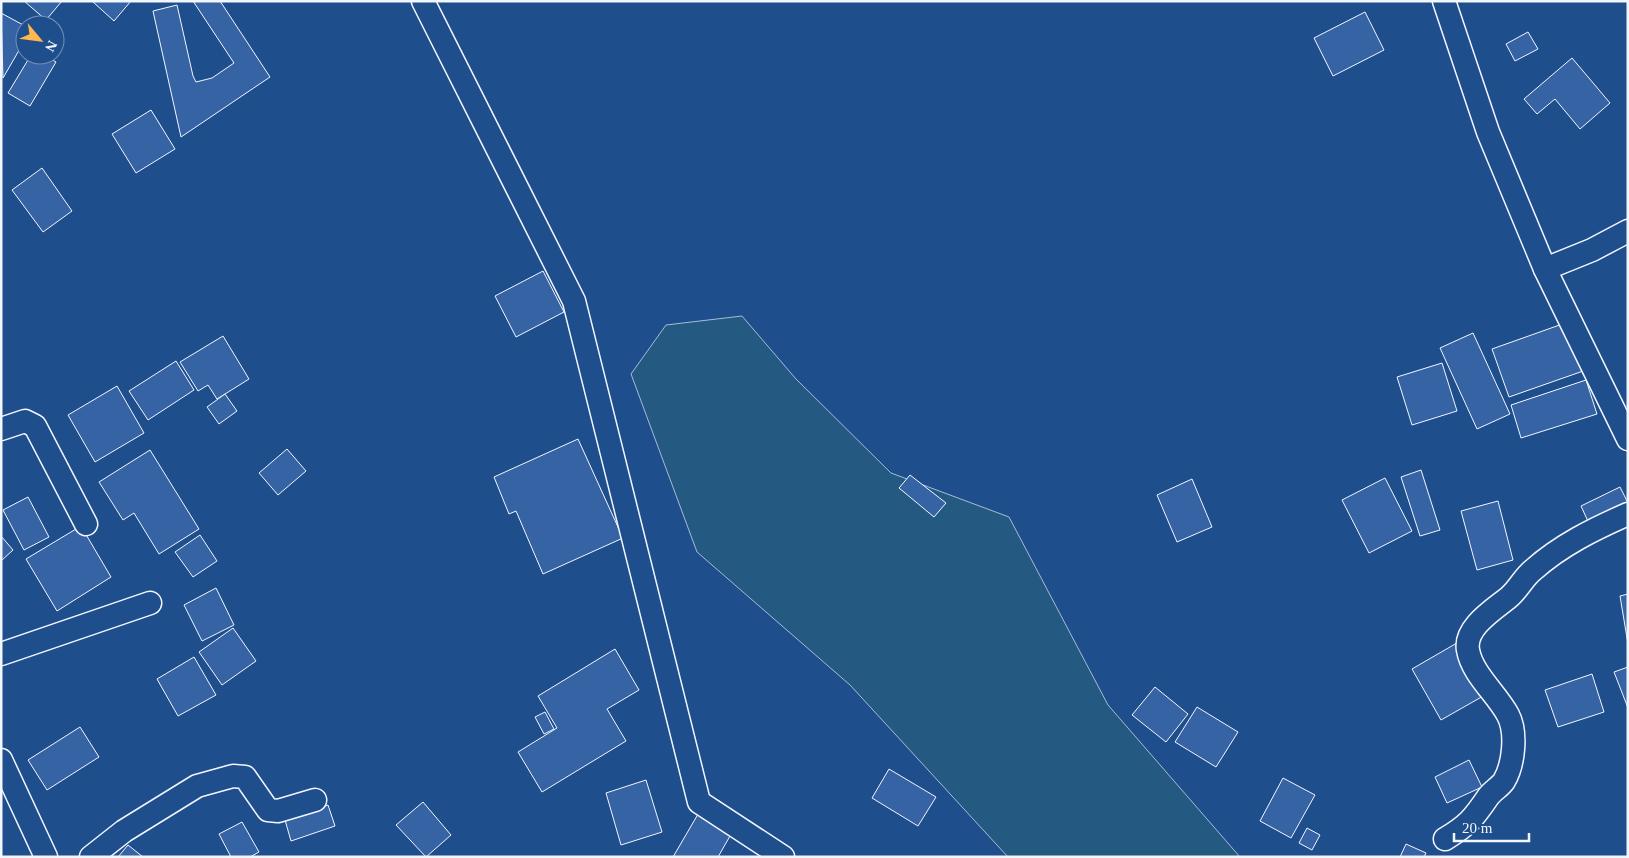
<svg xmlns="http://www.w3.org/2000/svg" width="1629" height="858" font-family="'Times New Roman',serif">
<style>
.green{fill:#245a82;stroke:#a8bbd7}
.building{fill:#3563a3;stroke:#f2f6ff}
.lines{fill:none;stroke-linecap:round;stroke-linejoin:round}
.street-casing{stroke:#f2f6ff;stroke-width:25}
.street{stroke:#1f4e8c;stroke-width:22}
</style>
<rect width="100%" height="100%" fill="#1f4e8c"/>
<path class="green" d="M742 316 796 379 891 473 1009 517 1108 705 1240 857H1008L850 685 697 552 631 374 666 325Z"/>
<g class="building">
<path d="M24 1H62L46 20Z"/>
<path d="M92 1H131L114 21Z"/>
<path d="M193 1H220L270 77 181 137 153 11 177 5 193 76 196 82 212 78 234 63Z"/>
<path d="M1365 12 1384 50 1333 76 1314 38Z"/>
<path d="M1 13 25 26V40L3 78Z"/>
<path d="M1528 32 1538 49 1515 61 1506 44Z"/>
<path d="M31 55H44L56 62 30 106 8 93Z"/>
<path d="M1572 58 1610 103 1580 129 1555 99 1537 114 1524 99Z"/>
<path d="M151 110 175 149 136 173 112 134Z"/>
<path d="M42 168 72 211 43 232 12 190Z"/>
<path d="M543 271 564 312 516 337 495 296Z"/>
<path d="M1568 322 1586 370 1509 397 1492 349Z"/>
<path d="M1473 333 1510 414 1477 429 1440 348Z"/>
<path d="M223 336 249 379 217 399 208 385 198 391 180 362Z"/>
<path d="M176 361 194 390 148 420 129 391Z"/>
<path d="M1442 363 1457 411 1412 425 1397 377Z"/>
<path d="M1586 380 1597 414 1521 438 1511 405Z"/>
<path d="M117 386 144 433 95 462 68 415Z"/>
<path d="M225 394 237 411 219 424 207 407Z"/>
<path d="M578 439 623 538 543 574 516 511 509 514 494 477Z"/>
<path d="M287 449 306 471 278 495 259 473Z"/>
<path d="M150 450 199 529 159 554 134 513 123 520 99 482Z"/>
<path d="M1421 470 1440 530 1420 536 1401 477Z"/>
<path d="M910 475 946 503 934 517 899 488Z"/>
<path d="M1385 478 1412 531 1369 553 1342 500Z"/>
<path d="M1192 479 1212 527 1177 542 1157 495Z"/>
<path d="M1620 487 1628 503 1591 528 1581 506Z"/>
<path d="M28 497 49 537 24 550 3 510Z"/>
<path d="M1498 501 1513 560 1477 570 1461 511Z"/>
<path d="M81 526 111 577 57 611 26 559Z"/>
<path d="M200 535 217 561 193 577 175 552Z"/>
<path d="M1 536 13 550 1 561Z"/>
<path d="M216 588 234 625 202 641 184 605Z"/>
<path d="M1628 594V644L1620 596Z"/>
<path d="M233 628 256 661 222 685 199 652Z"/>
<path d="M1462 640 1492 691 1441 720 1412 669Z"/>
<path d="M615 649 639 690 607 709 626 741 542 792 518 752 557 728 538 696Z"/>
<path d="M194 657 216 695 178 716 157 679Z"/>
<path d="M1628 667V708L1614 672Z"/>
<path d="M1592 674 1604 712 1558 727 1545 690Z"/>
<path d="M1155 687 1188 714 1166 742 1132 715Z"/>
<path d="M1197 707 1238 732 1216 767 1175 742Z"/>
<path d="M545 712 554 729 544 734 535 717Z"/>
<path d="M80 727 99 757 47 790 28 760Z"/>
<path d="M1469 760 1482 787 1447 803 1435 777Z"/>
<path d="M889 769 936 797 918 826 872 798Z"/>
<path d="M1283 778 1315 795 1291 838 1260 821Z"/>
<path d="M646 780 662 832 621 845 606 793Z"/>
<path d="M423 802 451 835 426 857 396 825Z"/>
<path d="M328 805 335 826 291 841 285 820Z"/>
<path d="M701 809 734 829 718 857H673Z"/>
<path d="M242 822 259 852 250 857H231L219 834Z"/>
<path d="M1307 828 1320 835 1312 850 1299 843Z"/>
<path d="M1406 844 1426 853 1424 857H1400Z"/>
<path d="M128 845 143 857H118Z"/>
</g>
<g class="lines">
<g class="street-casing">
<g id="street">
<path d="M423 1 574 301 699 802 783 857"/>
<path d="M1444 1 1488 132 1545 269 1628 439"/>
<path d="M1545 269 1592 250 1628 231"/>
<path d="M1 429 25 421 35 426 86 524"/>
<path d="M1 654 150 603"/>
<path d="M1 760 46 857"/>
<path d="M1445 839C1468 825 1473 819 1488 797 1492 791 1500 787 1504 781 1514 764 1517 732 1508 715 1497 694 1472 674 1468 650 1464 628 1493 610 1508 598 1518 590 1523 578 1533 570 1561 545 1594 529 1628 514"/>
<path d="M91 857 124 831 197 786 233 776 245 777 268 810 278 811 315 800"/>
</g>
</g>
<use href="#street" class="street"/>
</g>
<rect width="1629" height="858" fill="none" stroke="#f2f6ff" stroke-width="5"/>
<g transform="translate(40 40) rotate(119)"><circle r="24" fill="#1f4e8c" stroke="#7391ba"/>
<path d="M0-4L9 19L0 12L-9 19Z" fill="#ffb74d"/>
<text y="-8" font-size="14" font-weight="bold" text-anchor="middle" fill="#f2f6ff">N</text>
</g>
<path d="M1454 833v8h75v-8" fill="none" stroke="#f2f6ff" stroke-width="2.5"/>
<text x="1462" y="833" font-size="15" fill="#f2f6ff" stroke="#1f4e8c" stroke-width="4" paint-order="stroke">20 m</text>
</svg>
